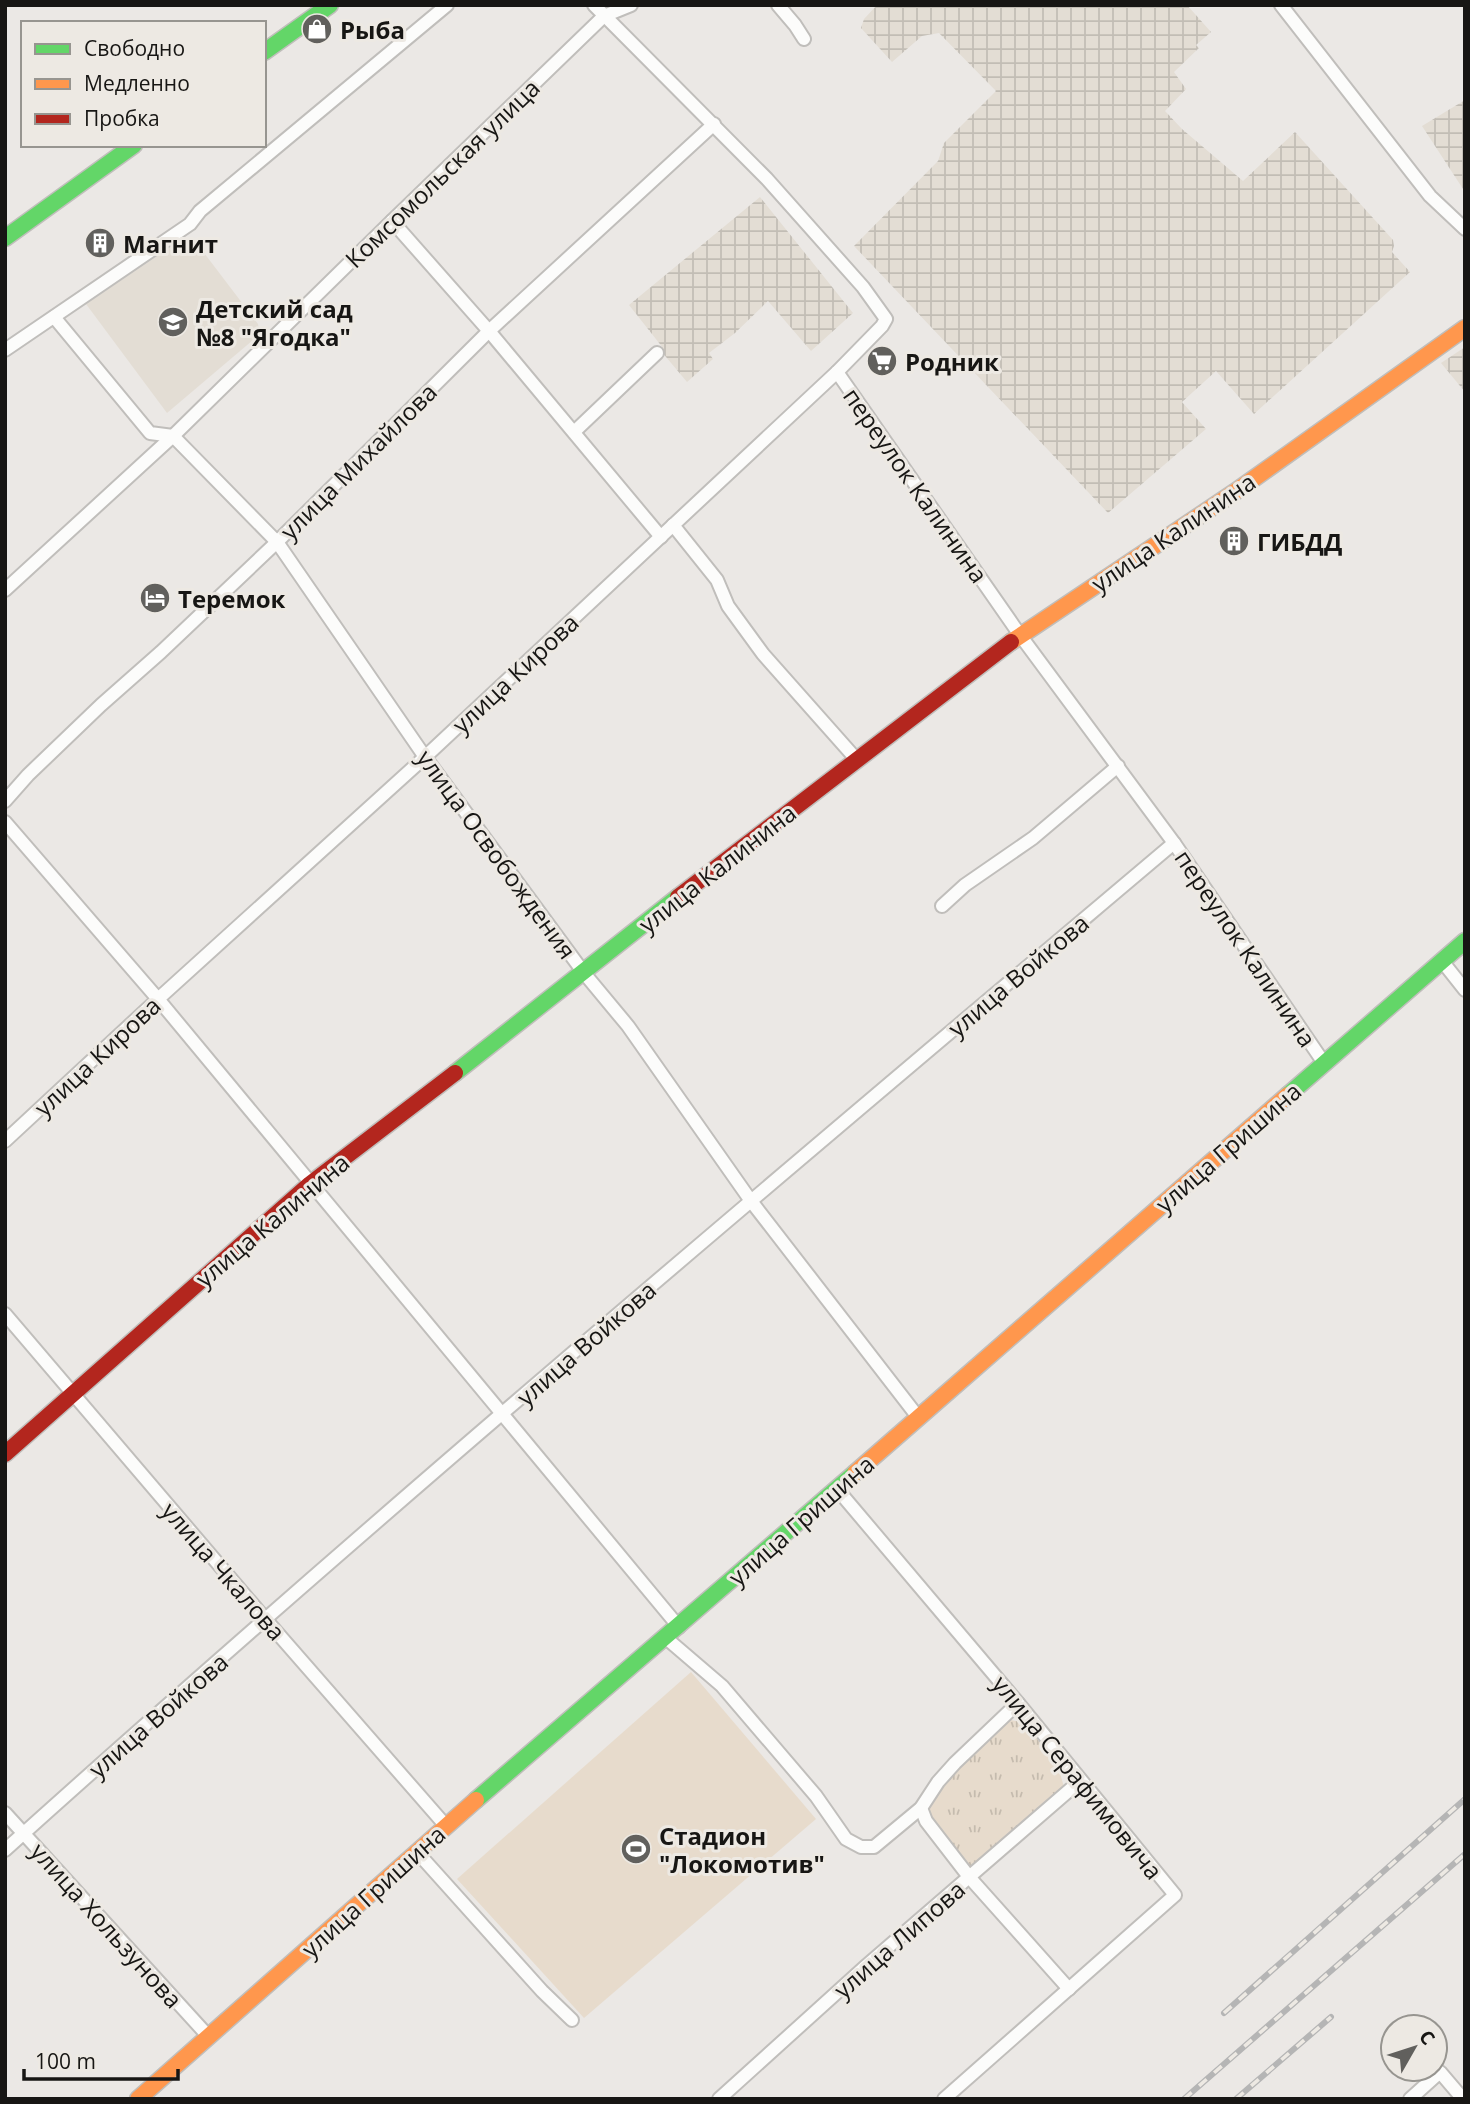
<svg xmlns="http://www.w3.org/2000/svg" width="1470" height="2104" font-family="'Open Sans',sans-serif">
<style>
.built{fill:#e3ddd4}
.industrial{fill:url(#industrial-grid)}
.park{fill:url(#park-tufts)}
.pitch{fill:#e7dbcc}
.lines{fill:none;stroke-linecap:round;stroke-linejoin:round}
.street-casing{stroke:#c0bebb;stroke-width:16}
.fast-casing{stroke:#c0bebb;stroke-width:19}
.slow-casing{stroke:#c0bebb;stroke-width:19}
.jam-casing{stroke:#c0bebb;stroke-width:19}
.street{stroke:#fcfcfb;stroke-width:12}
.fast{stroke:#63d668;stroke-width:16}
.slow{stroke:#ff974d;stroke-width:16}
.jam{stroke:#b3261e;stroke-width:16}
.rail-casing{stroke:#b5b5b5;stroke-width:6}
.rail{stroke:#ede9e3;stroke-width:3.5;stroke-dasharray:10;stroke-linecap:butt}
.labels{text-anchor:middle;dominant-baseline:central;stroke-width:6;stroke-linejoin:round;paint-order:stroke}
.poi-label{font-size:24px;font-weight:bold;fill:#171614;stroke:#ede9e3;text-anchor:start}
.street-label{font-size:24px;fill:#171614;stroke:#ede9e3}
</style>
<defs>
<pattern id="industrial-grid" width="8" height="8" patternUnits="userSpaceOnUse" patternTransform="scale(1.75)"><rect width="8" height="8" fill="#e3ddd4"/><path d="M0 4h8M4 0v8" fill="none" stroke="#c2bdb5"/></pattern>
<pattern id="park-tufts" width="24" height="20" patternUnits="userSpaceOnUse" patternTransform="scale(1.75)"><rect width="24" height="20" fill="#e7dbcc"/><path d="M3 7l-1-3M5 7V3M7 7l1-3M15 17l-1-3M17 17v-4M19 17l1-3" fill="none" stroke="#c5bbae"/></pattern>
</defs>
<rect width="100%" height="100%" fill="#ebe8e5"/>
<path class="built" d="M192 237 258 324 260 334 167 413 86 304 181 240Z"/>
<g class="industrial">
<path d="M877 5H1187L1211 32 1196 45 1199 48 1174 72 1186 89 1165 111 1182 129 1243 181 1295 132 1393 240 1394 246 1392 252 1410 272 1254 414 1216 371 1182 402 1206 429 1108 513 854 246 938 161 944 143 996 91 939 33 922 36 892 62 861 28 864 19Z"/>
<path d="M1465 100V192L1422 126Z"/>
<path d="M760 197 853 313 811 351 768 301 735 333 709 353 713 359 687 382 661 351 663 348 629 305Z"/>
<path d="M1465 347V392L1441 363Z"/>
</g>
<path class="park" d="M1010 1720 1023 1722 1057 1763 1064 1787 971 1870 931 1821 929 1802 975 1750Z"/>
<path class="pitch" d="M691 1672 816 1819 584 2018 457 1879Z"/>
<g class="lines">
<g class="street-casing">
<g id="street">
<path d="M594 5 767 179 863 287 886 319 882 326 837 372 1020 635 1174 843 1324 1063"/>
<path d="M778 5 795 25 804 39"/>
<path d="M1281 5 1430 196 1465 229"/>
<path d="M392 221 489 331 661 537"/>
<path d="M54 317 150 433 173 436 277 542 425 757 584 973 628 1026 751 1201 918 1417"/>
<path d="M5 350 190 224 200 211 447 5"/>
<path d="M574 432 657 353"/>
<path d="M673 525 717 580 728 606 763 654 857 760"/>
<path d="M5 590 173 436 392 221 604 16 631 5"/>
<path d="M5 801 28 775 101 705 161 652 277 542 489 331 714 124"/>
<path d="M5 822 158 999 679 1627"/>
<path d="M942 906 965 885 1033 838 1118 766"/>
<path d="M1442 961 1465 990"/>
<path d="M5 1141 158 999 425 757 837 372"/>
<path d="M5 1314 266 1620 446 1826"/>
<path d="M837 1489 1018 1703 1175 1895 944 2099"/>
<path d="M666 1638 722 1686 816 1796 846 1839 861 1847H874L921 1808 938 1782 955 1763 1018 1703"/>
<path d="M921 1808 926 1821 970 1878 1069 1989"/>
<path d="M5 1813 209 2037"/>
<path d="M5 1850C387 1506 781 1175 1174 843"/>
<path d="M417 1852 542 1991 572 2020"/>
<path d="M719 2099 865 1967 1080 1781"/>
<path d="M1410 2099 1440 2072 1463 2099"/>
</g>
</g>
<g class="fast-casing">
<g id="fast">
<path d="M264 52 330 5"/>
<path d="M5 238 134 145"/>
<path d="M455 1073 678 897"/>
<path d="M1288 1095 1465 941"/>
<path d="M476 1800 855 1473"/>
</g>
</g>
<g class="slow-casing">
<g id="slow">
<path d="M1011 642 1235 492 1465 328"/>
<path d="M855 1473 1288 1095"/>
<path d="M138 2099 476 1800"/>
</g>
</g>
<g class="jam-casing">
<g id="jam">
<path d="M678 897 1011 642"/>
<path d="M5 1454 310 1184 455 1073"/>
</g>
</g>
<use href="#street" class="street"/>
<use href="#fast" class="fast"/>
<use href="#slow" class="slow"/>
<use href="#jam" class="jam"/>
<g class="rail-casing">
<g id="rail">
<path d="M1224 2013 1465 1799"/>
<path d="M1184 2099 1465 1854"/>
<path d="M1236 2099 1331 2017"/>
</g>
</g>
<use href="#rail" class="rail"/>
</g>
<defs>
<g id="shop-disc" transform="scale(1.575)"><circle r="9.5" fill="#61605d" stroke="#ede9e3"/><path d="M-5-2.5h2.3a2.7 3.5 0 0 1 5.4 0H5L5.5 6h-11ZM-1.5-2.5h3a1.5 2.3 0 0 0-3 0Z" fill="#fff"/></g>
<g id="building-disc" transform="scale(1.575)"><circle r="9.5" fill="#61605d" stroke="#ede9e3"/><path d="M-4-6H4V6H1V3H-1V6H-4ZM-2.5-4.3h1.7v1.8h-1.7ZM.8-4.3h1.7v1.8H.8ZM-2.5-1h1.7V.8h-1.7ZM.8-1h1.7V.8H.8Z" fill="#fff"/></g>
<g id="school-disc" transform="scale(1.575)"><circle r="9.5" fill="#61605d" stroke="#ede9e3"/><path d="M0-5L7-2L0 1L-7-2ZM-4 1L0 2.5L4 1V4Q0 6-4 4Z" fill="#fff"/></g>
<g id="supermarket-disc" transform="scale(1.575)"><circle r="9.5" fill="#61605d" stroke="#ede9e3"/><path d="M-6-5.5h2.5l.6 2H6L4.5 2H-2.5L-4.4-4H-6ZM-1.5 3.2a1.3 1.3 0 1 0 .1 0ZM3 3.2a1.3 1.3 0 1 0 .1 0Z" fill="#fff"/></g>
<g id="hotel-disc" transform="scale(1.575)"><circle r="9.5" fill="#61605d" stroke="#ede9e3"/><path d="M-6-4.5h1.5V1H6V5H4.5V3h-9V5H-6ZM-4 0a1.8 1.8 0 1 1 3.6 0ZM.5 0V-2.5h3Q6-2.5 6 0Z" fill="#fff"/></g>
<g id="stadium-disc" transform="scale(1.575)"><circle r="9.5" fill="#61605d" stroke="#ede9e3"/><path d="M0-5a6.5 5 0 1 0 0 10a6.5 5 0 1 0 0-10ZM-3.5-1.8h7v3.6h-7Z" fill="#fff"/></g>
</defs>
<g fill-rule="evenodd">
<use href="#shop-disc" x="317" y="29"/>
<use href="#building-disc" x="100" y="243"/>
<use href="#school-disc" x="173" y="322"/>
<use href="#supermarket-disc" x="882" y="361"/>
<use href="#building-disc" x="1234" y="541"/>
<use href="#hotel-disc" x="155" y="598"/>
<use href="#stadium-disc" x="636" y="1849"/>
</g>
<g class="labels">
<g class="poi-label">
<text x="340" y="29">Рыба</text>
<text x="123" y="243">Магнит</text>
<text x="196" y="308">Детский сад<tspan x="196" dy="28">№8 "Ягодка"</tspan></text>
<text x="905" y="361">Родник</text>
<text x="1257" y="541">ГИБДД</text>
<text x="178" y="598">Теремок</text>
<text x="659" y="1835">Стадион<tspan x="659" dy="28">"Локомотив"</tspan></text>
</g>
<g class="street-label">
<text transform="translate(442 173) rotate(-44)">Комсомольская улица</text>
<text transform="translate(358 461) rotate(-45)">улица Михайлова</text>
<text transform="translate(916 485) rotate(55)">переулок Калинина</text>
<text transform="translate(1173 532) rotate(-34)">улица Калинина</text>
<text transform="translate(515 673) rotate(-43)">улица Кирова</text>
<text transform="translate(497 854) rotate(54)">улица Освобождения</text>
<text transform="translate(717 868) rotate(-38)">улица Калинина</text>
<text transform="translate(1246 948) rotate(56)">переулок Калинина</text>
<text transform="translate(1018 975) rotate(-40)">улица Войкова</text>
<text transform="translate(97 1056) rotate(-43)">улица Кирова</text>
<text transform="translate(1228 1147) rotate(-41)">улица Гришина</text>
<text transform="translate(272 1220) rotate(-40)">улица Калинина</text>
<text transform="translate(586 1343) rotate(-41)">улица Войкова</text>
<text transform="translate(801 1520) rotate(-41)">улица Гришина</text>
<text transform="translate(224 1571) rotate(49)">улица Чкалова</text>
<text transform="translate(158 1715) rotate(-41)">улица Войкова</text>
<text transform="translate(1078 1777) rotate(51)">улица Серафимовича</text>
<text transform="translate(373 1891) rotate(-42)">улица Гришина</text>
<text transform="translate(107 1925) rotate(48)">улица Хользунова</text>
<text transform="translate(899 1939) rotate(-41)">улица Липова</text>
</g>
</g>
<rect width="1470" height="2104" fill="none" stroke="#171614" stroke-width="14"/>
<rect x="21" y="21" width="245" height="126" fill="#ede9e3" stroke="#979590" stroke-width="2"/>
<rect x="35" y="44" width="35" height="10" fill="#63d668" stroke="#979590" stroke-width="2"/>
<text x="84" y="56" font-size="21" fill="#171614">Свободно</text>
<rect x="35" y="79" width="35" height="10" fill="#ff974d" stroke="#979590" stroke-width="2"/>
<text x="84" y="91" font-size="21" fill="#171614">Медленно</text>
<rect x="35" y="114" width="35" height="10" fill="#b3261e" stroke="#979590" stroke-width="2"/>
<text x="84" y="126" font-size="21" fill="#171614">Пробка</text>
<g transform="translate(1414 2048) rotate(51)"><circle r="33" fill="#ede9e3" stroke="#979590" stroke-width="2"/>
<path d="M0-5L12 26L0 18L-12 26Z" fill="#61605d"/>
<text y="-10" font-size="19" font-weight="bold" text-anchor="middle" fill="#171614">С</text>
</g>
<path d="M24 2069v10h154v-10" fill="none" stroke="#171614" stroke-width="3.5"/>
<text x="35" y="2069" font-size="21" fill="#171614" stroke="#ede9e3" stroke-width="5" paint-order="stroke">100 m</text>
</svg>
